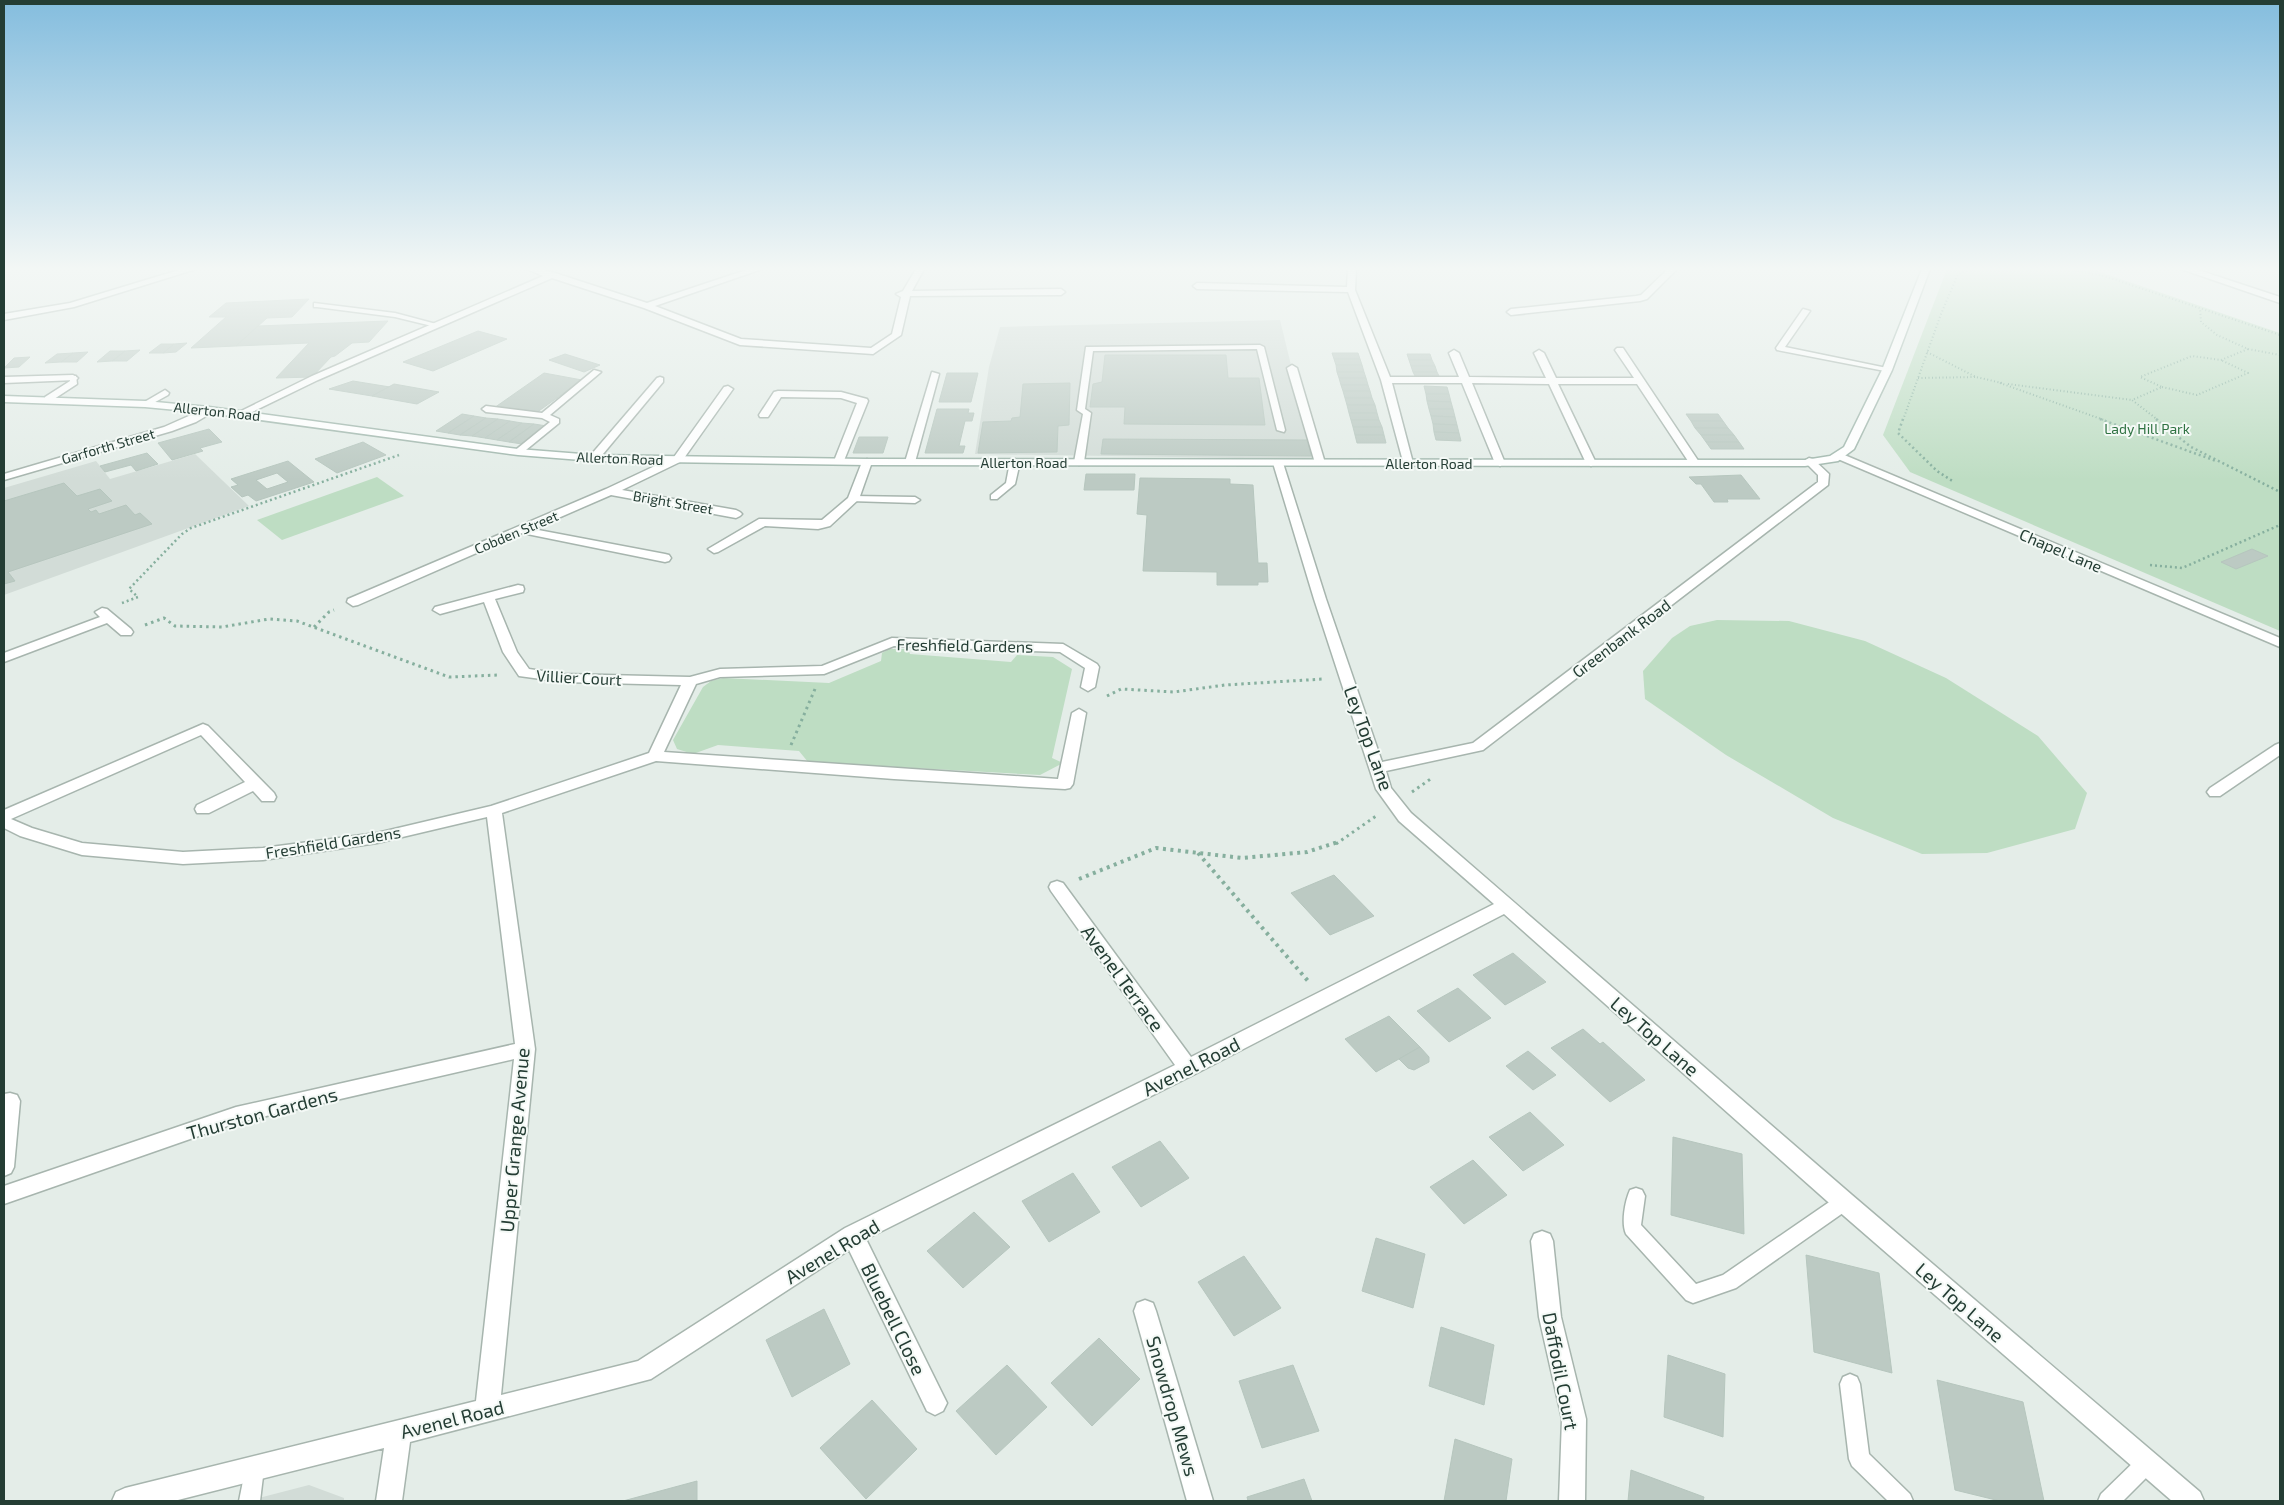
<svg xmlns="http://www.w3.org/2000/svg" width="2284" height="1505" font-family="'Exo 2',sans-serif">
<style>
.built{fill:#d2dcd7}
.green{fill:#beddc3}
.building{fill:#bccac3;stroke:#b6c6be;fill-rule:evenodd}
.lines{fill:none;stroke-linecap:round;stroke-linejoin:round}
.lane-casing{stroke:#a7b5ae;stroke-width:3}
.street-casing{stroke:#a7b5ae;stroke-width:3}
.secondary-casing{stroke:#a2b8ae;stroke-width:3}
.path-far3{stroke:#86af9e;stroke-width:2;stroke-dasharray:1 2.5;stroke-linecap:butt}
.path-far2{stroke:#86af9e;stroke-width:2.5;stroke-dasharray:2 3;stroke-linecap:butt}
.path-far1{stroke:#86af9e;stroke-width:3;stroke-dasharray:2.5 4;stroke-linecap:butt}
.path{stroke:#86af9e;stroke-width:4;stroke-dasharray:3 4.5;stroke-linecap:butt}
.lane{fill:#fff;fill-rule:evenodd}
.street{fill:#fff;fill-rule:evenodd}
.secondary{fill:#fff;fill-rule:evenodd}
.labels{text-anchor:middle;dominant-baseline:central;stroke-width:4;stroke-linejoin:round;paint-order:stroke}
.far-street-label{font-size:14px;fill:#243d34;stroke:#f4f9f6}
.far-park-label{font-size:14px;fill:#307343;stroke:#f4f9f6}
.street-label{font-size:16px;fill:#243d34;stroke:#f4f9f6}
.near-street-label{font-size:19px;fill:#243d34;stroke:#f4f9f6}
</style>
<rect width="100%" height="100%" fill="#e4ede8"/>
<g class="built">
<path d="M1280 320 1314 459 975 454 989 367 1000 327Z"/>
<path d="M195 454 249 506 4 595V488L96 461 110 479Z"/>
<path d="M309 1485 344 1498V1501H247Z"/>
</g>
<g class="green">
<path d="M1947 269H2091L2280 333V631L1910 472 1883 435Z"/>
<path d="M377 477 404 496 282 540 257 520Z"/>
<path d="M1717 620 1789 621 1865 641 1946 678 2038 736 2087 793 2075 829 1987 853 1922 854 1833 818 1726 755 1645 699 1643 671 1672 638 1690 626Z"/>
<path d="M889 649H908L910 654 1011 662 1017 655 1053 657 1072 669 1052 758 1063 763 1040 775 808 762 799 751 718 745 693 754 677 749 673 740 703 687 711 681 723 678 829 683 881 661 882 653Z"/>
</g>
<g class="building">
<path d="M309 299 292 317 267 318 236 346 191 348 226 317H209L226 303Z"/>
<path d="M388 321 369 342 352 343 335 356 331 357 312 377 276 378 309 343 236 346 258 326Z"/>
<path d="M478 331 507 339 433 371 403 362Z"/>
<path d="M187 343 176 352 163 353 174 344Z"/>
<path d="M161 344H174L163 353H149Z"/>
<path d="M140 350 127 361H112L125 351Z"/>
<path d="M110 351H125L112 361 97 362Z"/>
<path d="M88 352 77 362H61L73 353Z"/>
<path d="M73 353 61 362 45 363 57 354Z"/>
<path d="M1332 353H1358L1360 359H1334Z"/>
<path d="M565 354 600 365 584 372 549 360Z"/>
<path d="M1407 354H1430L1432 360H1409Z"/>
<path d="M1105 355H1226L1228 378H1259L1265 425 1124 424 1125 407H1090L1093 384 1102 382Z"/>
<path d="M30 357 19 367 4 368 14 358Z"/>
<path d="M1334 359H1360L1362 365H1336Z"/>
<path d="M1409 360H1432L1435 366H1411Z"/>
<path d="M1336 365H1362L1364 372H1337Z"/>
<path d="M1411 366H1435L1437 372H1413Z"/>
<path d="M1337 372H1364L1366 378H1339Z"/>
<path d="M1413 372H1437L1440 378H1416Z"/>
<path d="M544 373 582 380 536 413 494 408Z"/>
<path d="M947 373H978L971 402H939Z"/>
<path d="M1339 378H1366L1368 385H1341Z"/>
<path d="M353 381 390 387 372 396 329 389Z"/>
<path d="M1070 383 1069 425 1058 426 1057 452 978 453 983 422 1011 421 1012 418 1020 417 1023 384Z"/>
<path d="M394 384 439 392 417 404 372 396Z"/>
<path d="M1341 385H1368L1370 391H1343Z"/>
<path d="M1424 386 1447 387 1449 394H1426Z"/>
<path d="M1343 391H1370L1372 398H1345Z"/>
<path d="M1426 394H1449L1451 402 1427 401Z"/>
<path d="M1345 398H1372L1375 405H1347Z"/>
<path d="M1427 401 1451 402 1453 409H1429Z"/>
<path d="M1347 405H1375L1377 413H1349Z"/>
<path d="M937 409H969L968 413H974L972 421H965L959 446H965L963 453H925Z"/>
<path d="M1429 409H1453L1455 417 1431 416Z"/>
<path d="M1349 413H1377L1379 420H1351Z"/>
<path d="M462 414 474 416 448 433 436 431Z"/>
<path d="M1686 414H1718L1723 421H1691Z"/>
<path d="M474 416 486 418 460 435 448 433Z"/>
<path d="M1431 416 1455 417 1457 425 1433 424Z"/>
<path d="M486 418 498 419 472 436 460 435Z"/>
<path d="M498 419 510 421 485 438 472 436Z"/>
<path d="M1351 420H1379L1382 427H1353Z"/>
<path d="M510 421 522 423 497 440 485 438Z"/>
<path d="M1691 421H1723L1728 428H1695Z"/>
<path d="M522 423 534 424 509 442 497 440Z"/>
<path d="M534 424 547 426 522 444 509 442Z"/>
<path d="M1433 424 1457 425 1459 433 1434 432Z"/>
<path d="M1353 427H1382L1384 435H1355Z"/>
<path d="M1695 428H1728L1734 435H1701Z"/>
<path d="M209 429 222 442 200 448 203 451 172 460 158 443Z"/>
<path d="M1434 432 1459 433 1461 441 1436 440Z"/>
<path d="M1355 435H1384L1386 443H1357Z"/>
<path d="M1701 435H1734L1739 442H1706Z"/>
<path d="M859 437H888L883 453H853Z"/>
<path d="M1103 439 1308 440 1311 456 1101 454Z"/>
<path d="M363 442 386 455 337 473 315 459Z"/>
<path d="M1706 442H1739L1744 449H1711Z"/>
<path d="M147 453 158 464 136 471 131 465 105 472 100 466Z"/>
<path d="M288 461 314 482 256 501 248 495 242 497 231 487 238 485 231 479ZM277 473 288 482 267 489 256 480Z"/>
<path d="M1086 474H1135L1134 490H1084Z"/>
<path d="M1741 475 1760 499H1727L1728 502H1714L1701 484H1696L1689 477Z"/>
<path d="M1140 478 1230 479V484L1253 485 1258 563H1267L1268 582H1258V585H1217V572L1143 571 1147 515 1137 514Z"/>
<path d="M64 483 77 496 100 489 112 501 88 509 91 512 96 510 99 514 126 505 135 515 140 513 152 524 8 572 15 581 4 584V501Z"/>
<path d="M2252 549 2268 556 2236 569 2221 562Z"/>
<path d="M1334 875 1374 916 1330 935 1291 893Z"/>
<path d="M1513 953 1546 982 1505 1005 1473 975Z"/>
<path d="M1458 988 1491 1018 1449 1042 1417 1011Z"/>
<path d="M1389 1016 1420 1047 1376 1072 1345 1039Z"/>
<path d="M1583 1029 1600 1044 1603 1042 1645 1080 1610 1102 1551 1048Z"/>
<path d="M1420 1047 1429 1057V1062L1414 1070 1408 1068 1399 1059Z"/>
<path d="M1528 1051 1556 1075 1533 1090 1506 1066Z"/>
<path d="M1530 1112 1564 1145 1523 1171 1489 1137Z"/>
<path d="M1673 1137 1742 1154 1744 1234 1671 1215Z"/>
<path d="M1160 1141 1189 1178 1141 1207 1112 1167Z"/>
<path d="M1473 1160 1507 1195 1464 1224 1430 1187Z"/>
<path d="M1073 1173 1100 1212 1049 1242 1022 1201Z"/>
<path d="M974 1212 1010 1247 963 1288 927 1251Z"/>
<path d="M1376 1238 1425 1254 1413 1308 1362 1291Z"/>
<path d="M1806 1255 1879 1273 1892 1373 1814 1352Z"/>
<path d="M1244 1256 1281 1308 1234 1336 1198 1282Z"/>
<path d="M824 1309 850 1364 792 1397 766 1340Z"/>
<path d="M1441 1327 1494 1345 1484 1405 1429 1386Z"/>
<path d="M1099 1338 1140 1379 1092 1426 1051 1383Z"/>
<path d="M1668 1355 1725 1374 1723 1437 1664 1417Z"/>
<path d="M1007 1365 1047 1407 996 1455 956 1411Z"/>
<path d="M1293 1365 1319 1431 1262 1448 1239 1381Z"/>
<path d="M1937 1380 2023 1402 2044 1501H2000L1955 1490Z"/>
<path d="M872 1400 917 1449 866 1499 820 1448Z"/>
<path d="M1455 1439 1512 1459 1506 1501H1444Z"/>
<path d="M1631 1470 1704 1497 1703 1501H1628Z"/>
<path d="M1304 1479 1312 1501H1248L1247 1497Z"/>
<path d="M697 1481V1501H623Z"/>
</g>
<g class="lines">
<g class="lane-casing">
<g id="lane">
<path d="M314 303 395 313 440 325 436 327 395 317 317 307H314Z"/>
<path d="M1803 309 1810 311 1785 347 1887 368 1891 370 1890 372 1777 350 1776 348Z"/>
<path d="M1260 345 1264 347 1285 430 1284 432 1277 430 1257 349 1093 351 1085 409 1091 413 1084 462 1079 465 1074 462 1083 414 1077 410 1086 347Z"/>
<path d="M594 370 601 372 550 415 559 419V423L521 454 513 452 550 422 542 418 486 412 482 409 486 406 542 413Z"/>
<path d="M932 372 939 374 915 462 907 464 905 462Z"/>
<path d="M70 376H76L77 384 51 401H45V397L70 381Z"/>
<path d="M165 390 169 393 168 395 148 406 141 404Z"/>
<path d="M1015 459 1020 462 1015 484 997 499H991V495L1006 483 1010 462Z"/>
<path d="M853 496 915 497 920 500 915 503 850 501 848 499Z"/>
<path d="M1636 1188 1642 1190 1645 1196 1641 1225 1696 1284 1723 1275 1838 1196 1844 1194 1850 1196 1853 1202 1850 1208 1736 1288 1693 1303 1686 1300 1626 1234C1621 1223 1625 1201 1630 1190Z"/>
<path d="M1850 1374 1857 1377 1860 1384 1869 1454 1910 1494 1913 1501H1888L1852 1466 1849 1459 1840 1384 1843 1377Z"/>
<path d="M2147 1453 2154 1456 2157 1463 2154 1470 2123 1501H2098L2101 1494 2140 1456Z"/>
<path d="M254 1458 261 1461 264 1468 260 1501H239L247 1461Z"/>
</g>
</g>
<g class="street-casing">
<g id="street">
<path d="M182 269H196L74 307 4 320V314L70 303Z"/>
<path d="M527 269H541L555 273 647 303 749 269H762L655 306 741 339 871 348 892 334 901 297 896 294 903 291 916 269H924L912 291 1061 289 1065 292 1061 295 910 296 901 335 873 354 740 345 644 308 552 278 318 380 246 415H238L237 413 312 376 543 276Z"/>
<path d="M1348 269H1356L1355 290 1390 377H1459L1449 353 1454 350 1459 353 1469 377 1546 378 1534 353 1539 350 1544 353 1556 378H1634L1615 350 1617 348H1623L1699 462 1694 465 1690 464 1637 384H1558L1596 463 1591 466 1586 463 1549 384 1472 383 1505 463 1500 466 1495 463 1462 383H1392L1413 463 1412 465H1404L1381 380 1348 292 1197 289 1193 286 1197 283 1347 287Z"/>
<path d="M1668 269H1677L1647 299 1640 301 1511 315 1507 312 1511 309 1636 296 1641 295Z"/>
<path d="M2181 269H2195L2280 297V303Z"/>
<path d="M1292 365 1297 368 1325 463 1324 465H1316L1315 463 1287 368Z"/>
<path d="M73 375 78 378 76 380 4 383V377Z"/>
<path d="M660 377 663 378V382L598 460H590L589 458 590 456 657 378Z"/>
<path d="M728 386 733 389 682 461 622 490 736 510 740 512 742 514 740 516 736 518 611 495 533 529 665 554 669 555 671 558 669 561 665 562 522 533 358 605 353 606 347 602 348 599 606 489 674 457 724 387Z"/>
<path d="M778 391 841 392 867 399 868 401 843 463 839 464 834 461 857 403 841 398 781 397 768 417H760L759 415 774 392Z"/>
<path d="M209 407 214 410 213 412 196 422 172 431 4 480V474L164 427Z"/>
<path d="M1842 454 2280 638V647L1838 459V455Z"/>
<path d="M1809 458 1813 459 1829 474 1828 485 1483 750 1386 771 1391 788 1411 813 1852 1195 2200 1492 2204 1501H2172L1836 1209 1504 914 1195 1074 866 1239 943 1395 947 1403 943 1411 935 1415 927 1411 849 1250 651 1379 410 1442 402 1501H376L384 1448 174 1501H112L116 1492 125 1488 476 1401 514 1059 236 1123 4 1204V1186L236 1107 515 1044 487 817 377 843 263 860 183 864 82 855 20 836 4 828V810L203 724 208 726 274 793 276 797 274 801H262L253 791 209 813H197L195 809 197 805 245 782 201 735 11 819 32 828 82 843 183 852 263 848 377 833 491 806 649 753 681 685 563 682 519 676 503 652 484 602 440 614 433 610 435 607 518 585 523 586 524 589 523 592 495 599 517 652 529 669 563 674 690 677 720 669 822 666 892 638 1063 644 1097 664 1099 667 1095 687 1088 691 1081 687 1085 668 1060 652 894 646 824 674 720 677 696 684 664 752 1058 779 1072 713 1079 709 1086 713 1073 784 1070 788 1065 789 894 779 656 761 502 813 535 1049 501 1395 638 1361 845 1228 1175 1065 1051 891 1049 887 1051 883 1057 881 1063 883 1191 1057 1494 904 1399 821 1376 789 1314 599 1273 463 1274 461H1282L1283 463 1326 599 1382 762 1473 743 1818 482V475L1804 461Z"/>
<path d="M867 459 872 462 859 499 830 526 818 529 765 526 718 552 714 553 708 549 759 519 822 520 848 498 862 462Z"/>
<path d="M102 608 107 609 131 629 133 632 131 635H121L107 623 4 662V653L100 617 95 612Z"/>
<path d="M2280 743V755L2220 796H2210L2207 792 2210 788 2275 745Z"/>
<path d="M10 1093 17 1095 20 1101 14 1167 11 1173 4 1176V1094Z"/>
<path d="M1542 1231 1550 1234 1553 1241 1561 1317 1586 1419 1585 1501H1559L1562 1419 1539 1317 1531 1241 1534 1234Z"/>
<path d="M1145 1300 1153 1303 1156 1311 1213 1501H1187L1134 1311 1137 1303Z"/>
</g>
</g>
<g class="secondary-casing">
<path id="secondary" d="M1922 269H1930L1892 370 1854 449 1838 461 1805 466 867 465 594 461 518 455 209 413 145 407 4 402V396L145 401 209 407 518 449 594 455 867 459 1805 460 1830 456 1844 447 1882 370Z"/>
</g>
<g class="path-far3">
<path d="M2068 269 2104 276 2280 335"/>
<path d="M2248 349 2280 355"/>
<path d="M1927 352 1976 377 2002 383"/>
<path d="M1918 378 1976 377"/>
<path d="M2000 383 2104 420"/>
<path d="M2008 384 2132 400"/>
<path d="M2162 387 2197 395 2248 373 2221 360"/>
<path d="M1903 420 1941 314 1958 274 1972 269"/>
<path d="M2158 420 2132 400 2162 387 2140 377 2192 356 2221 360 2248 349 2217 335 2201 322 2200 308"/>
</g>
<g class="path-far2">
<path d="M1903 419 1898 433 1937 471 1954 482"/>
<path d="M2100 419 2216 461"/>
<path d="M2156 419 2191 447 2280 492"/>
<path d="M2150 565 2182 568 2280 525"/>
<path d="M122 603 138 597 129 589 182 534 191 528 399 455"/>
</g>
<g class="path-far1">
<path d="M145 625 164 618 175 626 222 627 269 619 297 621 449 677 499 675"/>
<path d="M314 627 329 612 334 610"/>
<path d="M1107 696 1121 689 1174 692 1225 685 1323 679"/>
<path d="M791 745 815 689"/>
<path d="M1412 792 1432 778"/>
<path d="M1336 844 1376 816"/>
</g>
<g class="path">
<path d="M1198 853 1308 981"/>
<path d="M1079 879 1156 848 1242 858 1307 852 1338 842"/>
</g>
<use href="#lane" class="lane"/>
<use href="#street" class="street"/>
<use href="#secondary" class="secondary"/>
</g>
<linearGradient id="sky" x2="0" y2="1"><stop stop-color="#84bdde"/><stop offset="0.56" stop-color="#f3f7f5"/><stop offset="1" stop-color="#f3f7f5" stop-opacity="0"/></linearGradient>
<rect width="2284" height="480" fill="url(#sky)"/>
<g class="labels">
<g class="far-street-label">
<text transform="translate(217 411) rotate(6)">Allerton Road</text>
<text transform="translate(108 446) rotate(-16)">Garforth Street</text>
<text transform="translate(620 458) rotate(2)">Allerton Road</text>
<text x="1024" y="462">Allerton Road</text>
<text x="1429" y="463">Allerton Road</text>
<text transform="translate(673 502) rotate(10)">Bright Street</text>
<text transform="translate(516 532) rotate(-23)">Cobden Street</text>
</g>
<g class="far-park-label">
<text x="2147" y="428">Lady Hill Park</text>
</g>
<g class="street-label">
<text transform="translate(2061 550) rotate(23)">Chapel Lane</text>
<text transform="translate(1621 638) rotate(-37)">Greenbank Road</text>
<text transform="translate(965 645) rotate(1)">Freshfield Gardens</text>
<text transform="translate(579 677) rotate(3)">Villier Court</text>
<text transform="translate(333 842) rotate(-9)">Freshfield Gardens</text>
</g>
<g class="near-street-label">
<text transform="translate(1369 738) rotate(70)">Ley Top Lane</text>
<text transform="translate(1123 978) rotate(54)">Avenel Terrace</text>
<text transform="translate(1655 1036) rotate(41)">Ley Top Lane</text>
<text transform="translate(1191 1066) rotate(-27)">Avenel Road</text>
<text transform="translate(262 1113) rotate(-15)">Thurston Gardens</text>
<text transform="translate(514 1140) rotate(-85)">Upper Grange Avenue</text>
<text transform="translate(832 1251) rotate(-31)">Avenel Road</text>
<text transform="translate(1960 1302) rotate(41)">Ley Top Lane</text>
<text transform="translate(894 1319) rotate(64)">Bluebell Close</text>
<text transform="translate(1561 1371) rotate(79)">Daffodil Court</text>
<text transform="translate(1173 1406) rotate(74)">Snowdrop Mews</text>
<text transform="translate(452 1419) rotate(-14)">Avenel Road</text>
</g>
</g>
<rect width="2284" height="1505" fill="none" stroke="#243d34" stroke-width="10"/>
</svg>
